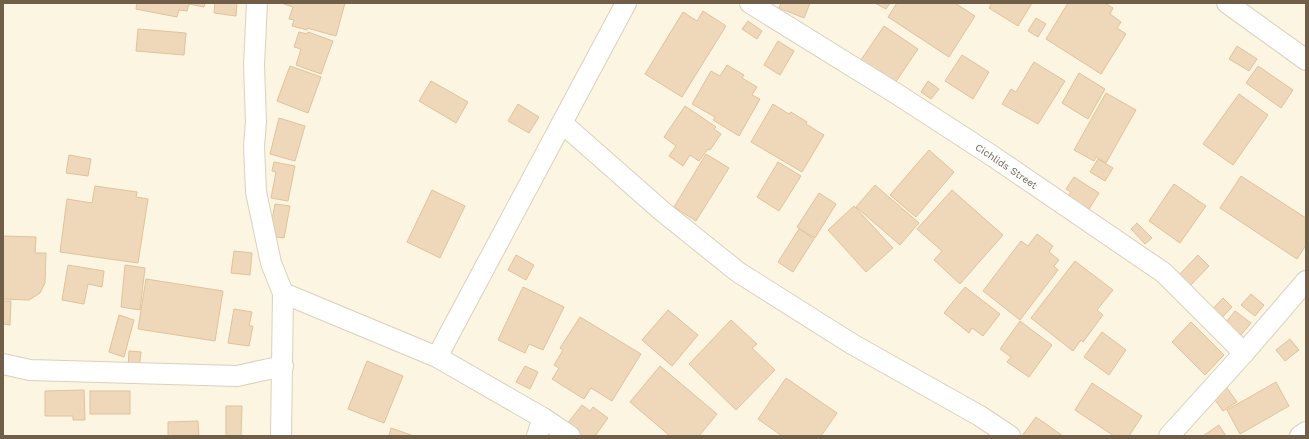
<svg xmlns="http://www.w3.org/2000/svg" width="1309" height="439" font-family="'Work Sans',sans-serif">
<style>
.building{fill:#efd8ba;stroke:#e1c29b}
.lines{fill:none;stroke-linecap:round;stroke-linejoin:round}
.street-casing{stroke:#dbd0bb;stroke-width:22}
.street{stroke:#fff;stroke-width:20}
.labels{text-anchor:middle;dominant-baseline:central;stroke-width:3;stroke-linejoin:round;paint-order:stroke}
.street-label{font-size:10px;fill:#715e49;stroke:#fef9e7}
</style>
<rect width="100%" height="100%" fill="#fbf5e1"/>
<g class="building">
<path d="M137 3H205L204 7 189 4 187 11 179 10 177 17 136 9Z"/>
<path d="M215 3H237L236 16 214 13Z"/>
<path d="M281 3H345L336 36 307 28V30L292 26 294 20 289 19 293 7Z"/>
<path d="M781 3H810L804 18 779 8Z"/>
<path d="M875 3H890L886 9Z"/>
<path d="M897 3H955L975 16 949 57 888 17Z"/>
<path d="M992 3H1032L1018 26 989 8Z"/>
<path d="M1068 3H1105L1113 8 1110 14 1121 22 1117 28 1126 34 1101 74 1046 39Z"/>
<path d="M703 11 726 26 682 97 645 74 683 12 697 21Z"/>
<path d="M1036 18 1046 24 1038 37 1028 31Z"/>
<path d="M748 21 762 31 757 39 742 29Z"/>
<path d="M884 26 918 49 895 83 861 60Z"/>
<path d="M138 29 186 33 184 55 136 51Z"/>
<path d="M299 32 307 34 308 32 333 41 321 74 296 65 301 49 294 47Z"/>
<path d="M778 41 794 51 780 75 764 65Z"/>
<path d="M1237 46 1257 59 1249 71 1229 59Z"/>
<path d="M962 55 989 72 973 99 945 81Z"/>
<path d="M1034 62 1065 81 1038 124 1002 104 1011 89 1016 92Z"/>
<path d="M727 65 744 75 742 78 757 87 752 95 760 99 739 136 713 120 715 117 692 104 711 71 720 76Z"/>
<path d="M290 66 321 77 308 113 277 101Z"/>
<path d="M1258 66 1293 90 1281 108 1246 83Z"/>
<path d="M1079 73 1105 89 1088 119 1062 103Z"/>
<path d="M431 81 468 102 456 123 419 101Z"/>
<path d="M928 81 939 89 931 99 921 92Z"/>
<path d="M1106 93 1136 110 1106 163 1096 157 1094 161 1074 150Z"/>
<path d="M1239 94 1268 115 1233 165 1203 144Z"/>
<path d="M518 104 539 117 529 133 508 121Z"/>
<path d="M773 104 789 114 791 112 807 122 806 124 824 135 802 172 751 142Z"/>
<path d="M685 106 716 127 714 129 721 134 710 150 708 149 699 161 690 155 683 166 669 156 676 146 664 137Z"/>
<path d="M279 118 305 126 295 161 270 154Z"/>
<path d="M929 150 954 172 916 217 890 195Z"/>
<path d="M706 154 729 168 696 221 674 207Z"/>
<path d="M69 155 91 159 88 176 66 173Z"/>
<path d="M1098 159 1113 168 1105 181 1090 172Z"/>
<path d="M274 162 295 166 288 201 271 198 276 172 272 171Z"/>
<path d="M778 162 801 176 779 211 757 197Z"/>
<path d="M1241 176 1306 218V245L1297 259 1220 208Z"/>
<path d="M1074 177 1099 193 1089 209 1068 196 1071 192 1066 189Z"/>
<path d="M1174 184 1206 206 1180 243 1149 221Z"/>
<path d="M875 185 919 223 900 245 856 207Z"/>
<path d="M95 186 137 192 136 197 148 199 138 263 60 252 67 199 92 203Z"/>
<path d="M432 190 465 206 440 258 407 242Z"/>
<path d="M952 190 1003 235 960 284 934 260 942 251 917 229Z"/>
<path d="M819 193 836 204 815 238 797 227Z"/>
<path d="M275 204 290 206 284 238 269 236Z"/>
<path d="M854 206 893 248 866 272 828 230Z"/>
<path d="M1137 223 1152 238 1145 244 1131 229Z"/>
<path d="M799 229 814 239 793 272 778 262Z"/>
<path d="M1037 234 1053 246 1049 252 1059 260 1054 266 1058 270 1020 320 983 291 1021 241 1028 246Z"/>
<path d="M3 236 36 237 35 253H46L45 283 40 293 29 300 3 299Z"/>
<path d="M234 251 252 253 250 275 231 273Z"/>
<path d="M516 255 534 265 526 280 508 270Z"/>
<path d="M1198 255 1209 266 1189 287 1178 276Z"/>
<path d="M1075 261 1113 290 1097 310 1103 315 1083 342 1081 340 1073 351 1031 318Z"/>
<path d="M68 265 104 271 102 287 88 284 84 304 62 300Z"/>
<path d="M125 265 145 268 140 310 121 307Z"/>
<path d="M146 279 223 291 215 341 138 329Z"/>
<path d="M523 287 564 307 543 350 529 344 525 353 498 340Z"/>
<path d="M965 287 1000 314 983 336 972 328 969 333 944 313Z"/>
<path d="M1251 294 1264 305 1255 316 1241 305Z"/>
<path d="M1223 298 1232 307 1218 322 1209 313Z"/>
<path d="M3 301H11L10 325 3 324Z"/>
<path d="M234 309 252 312 249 326H253L249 346 228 343Z"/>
<path d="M668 310 698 335 672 366 642 340Z"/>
<path d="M1235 311 1251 323 1241 335 1226 322Z"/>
<path d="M119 315 134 320 124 357 109 352Z"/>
<path d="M580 317 641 354 612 401 591 388 584 399 552 379 559 368 554 365 563 350 560 348Z"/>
<path d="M731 320 757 344 752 348 775 370 736 410 689 364Z"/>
<path d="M1020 321 1052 345 1029 377 1007 362 1011 357 1000 349Z"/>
<path d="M1191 322 1224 355 1205 375 1172 342Z"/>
<path d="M1102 332 1126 350 1109 375 1084 357Z"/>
<path d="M1290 339 1299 350 1285 361 1276 350Z"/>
<path d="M129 351 141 352 139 369 128 368Z"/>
<path d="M367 361 403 376 384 423 348 409Z"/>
<path d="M525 366 538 372 530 389 516 382Z"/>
<path d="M660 366 717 414 699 436H670L630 402Z"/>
<path d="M786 378 837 413 821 436H782L758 419Z"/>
<path d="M1276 382 1289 406 1240 434 1227 410Z"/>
<path d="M1092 383 1142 416 1129 436H1114L1075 410Z"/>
<path d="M1227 388 1237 402 1223 411 1213 397Z"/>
<path d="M84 390 85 420H73V416H45V391Z"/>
<rect x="90" y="391" width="40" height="23"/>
<path d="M582 405 590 411 593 407 608 418 595 436H583L567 424Z"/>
<path d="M226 406H242L241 436H226Z"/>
<path d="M1036 417 1063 436H1022Z"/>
<path d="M198 421 199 436H168V422Z"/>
<path d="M1219 425 1226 436H1203Z"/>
<path d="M391 428 414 436H389Z"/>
</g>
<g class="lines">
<g class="street-casing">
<g id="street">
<path d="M257 3 254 65 256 122 254 146 256 192 271 263 283 293 281 436"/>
<path id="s1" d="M750 3 900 96 994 157 1164 273 1244 353"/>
<path d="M1227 3 1306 60"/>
<path d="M562 123 662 211 738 272 852 344 980 416 1010 436"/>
<path d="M283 293 437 357 543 418 570 436"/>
<path d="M437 357 626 3"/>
<path d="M3 364 30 370 237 376 283 366"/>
<path d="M537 436 543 418"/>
<path d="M1169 436 1244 353 1306 281"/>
<path d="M1300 436 1306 432"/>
</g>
</g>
<use href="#street" class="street"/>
</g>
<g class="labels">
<g class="street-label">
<text stroke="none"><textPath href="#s1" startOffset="304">Cichlids Street</textPath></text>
</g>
</g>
<rect width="1309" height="439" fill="none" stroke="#715e49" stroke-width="8"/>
</svg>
